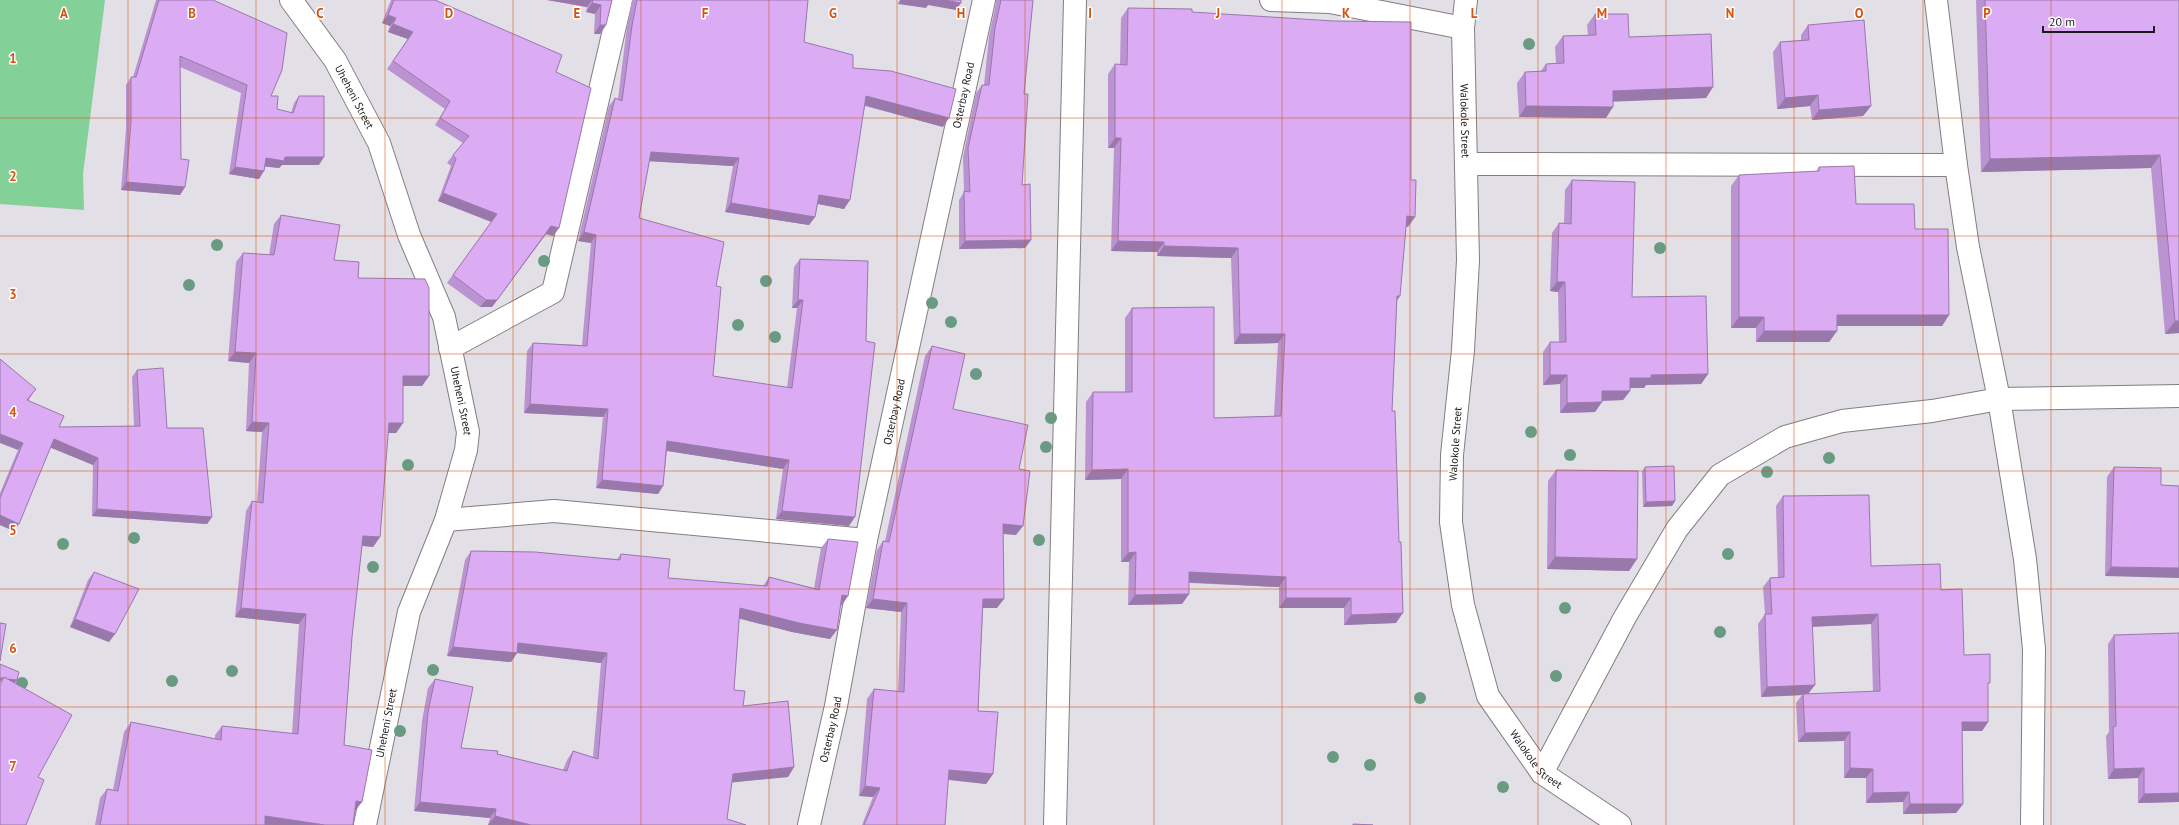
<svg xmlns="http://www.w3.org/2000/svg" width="2179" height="825" font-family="'PT Sans',sans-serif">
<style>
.green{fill:#84d099}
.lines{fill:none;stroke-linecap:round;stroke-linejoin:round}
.minor-casing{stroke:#827e84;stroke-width:24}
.minor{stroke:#fff;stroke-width:22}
.tree{fill:#699b82}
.wall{fill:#bc93d2;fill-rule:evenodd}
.shaded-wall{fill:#9978ab}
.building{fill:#dbabf4;stroke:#9978ab}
.grid{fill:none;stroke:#d4530e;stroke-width:1;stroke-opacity:0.55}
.labels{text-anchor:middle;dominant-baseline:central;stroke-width:3;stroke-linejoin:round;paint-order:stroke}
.street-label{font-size:11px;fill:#1b1a1c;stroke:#fff}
.grid-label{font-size:13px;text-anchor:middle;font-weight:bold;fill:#d4530e;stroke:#fff;stroke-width:3;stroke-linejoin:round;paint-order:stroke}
</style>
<rect width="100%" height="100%" fill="#e3dfe6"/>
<path class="green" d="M0 0H105L83 174 84 210 0 204Z"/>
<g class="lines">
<g class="minor-casing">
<g id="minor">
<path id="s1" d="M291 0 335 60 379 143 409 235 444 317 468 432 466 450 446 520 409 612 365 825"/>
<path d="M1271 0 1330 2 1463 28"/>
<path id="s2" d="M1466 0 1463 28 1468 260 1463 350 1452 455 1451 522 1463 605 1488 696 1542 773 1620 825"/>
<path d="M1936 0 1956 165 1968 247 1999 399 2025 559 2034 649 2032 825"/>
<path d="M1466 164 1956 165"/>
<path d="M450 348 553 292 621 0"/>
<path d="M446 520 554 511 866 540"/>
<path d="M1542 773 1625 617 1677 529 1720 475 1785 437 1842 421 1932 411 1999 399 2179 396"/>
<path id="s3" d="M809 825 836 706 866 540 984 0"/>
<path d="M1055 825 1075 0"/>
</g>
</g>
<use href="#minor" class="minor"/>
</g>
<g class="tree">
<circle cx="1529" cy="44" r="6"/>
<circle cx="217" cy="245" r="6"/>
<circle cx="1660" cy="248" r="6"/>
<circle cx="544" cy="261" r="6"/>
<circle cx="766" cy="281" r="6"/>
<circle cx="189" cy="285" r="6"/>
<circle cx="932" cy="303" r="6"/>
<circle cx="951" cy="322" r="6"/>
<circle cx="738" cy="325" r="6"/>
<circle cx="775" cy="337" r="6"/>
<circle cx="976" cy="374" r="6"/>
<circle cx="1051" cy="418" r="6"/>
<circle cx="1531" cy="432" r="6"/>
<circle cx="1046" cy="447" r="6"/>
<circle cx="1570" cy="455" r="6"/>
<circle cx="1829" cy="458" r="6"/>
<circle cx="408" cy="465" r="6"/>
<circle cx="1767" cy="472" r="6"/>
<circle cx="134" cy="538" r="6"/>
<circle cx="1039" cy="540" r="6"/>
<circle cx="63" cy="544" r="6"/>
<circle cx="1728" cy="554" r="6"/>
<circle cx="373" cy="567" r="6"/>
<circle cx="1565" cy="608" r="6"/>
<circle cx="1720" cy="632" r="6"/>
<circle cx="433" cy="670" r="6"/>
<circle cx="232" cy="671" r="6"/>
<circle cx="1556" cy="676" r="6"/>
<circle cx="172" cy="681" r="6"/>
<circle cx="22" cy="683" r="6"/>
<circle cx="1420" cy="698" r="6"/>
<circle cx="400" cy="731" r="6"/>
<circle cx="1333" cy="757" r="6"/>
<circle cx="1370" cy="765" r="6"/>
<circle cx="1503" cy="787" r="6"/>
</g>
<g class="wall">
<path d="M156 0H213L271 96 277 109 291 113 294 103 299 96 319 165H282L279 168 265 166 259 179 229 174 241 93 180 67 181 159 185 187 180 195 121 190 126 129V85L131 77H133Z"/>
<path d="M391 0H435L556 72 559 228 553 236 546 234 492 307H480L447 283 491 222 438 201 451 166 447 163 453 155 463 143 435 125 445 109 387 69 408 39 388 32 390 26 382 23Z"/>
<path d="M547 0H612L606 25 600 34H594L595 14 586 12 587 7Z"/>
<path d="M632 0H808L804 42 853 68 943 127 865 106 844 209 818 204 815 217 809 225 725 212 733 166 649 161 639 218 716 286 713 376 787 388 797 308H792L794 267 800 259 849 526 776 519 783 469 667 451 663 486 658 494 596 488 603 417 524 413 527 351 533 343 582 345 591 243 578 241 609 106 615 98 618 99 626 34Z"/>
<path d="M996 0H1033L1024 94 1022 185 1031 240 1025 248 959 249V200L964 192 963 157 976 93 982 85H984L989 36 996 3Z"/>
<path d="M1976 0H2179V333L2165 334 2151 168 1981 172Z"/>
<path d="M1128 8 1192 12 1408 227 1406 226 1397 301 1392 411 1396 623 1344 625V608H1279V587L1189 583V594L1182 604 1128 605 1129 562H1121V479L1085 480 1086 402 1093 392H1125V318L1132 308 1214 418 1274 416 1278 343 1234 344 1231 258 1157 256V252L1111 251 1114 148H1108V74L1115 64 1120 65 1121 18Z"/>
<path d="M1595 14 1629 37 1713 87 1706 98 1613 101 1606 118 1519 117 1517 83 1525 72H1540L1546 64 1556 63 1555 47 1563 36 1588 35 1587 25Z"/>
<path d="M1808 25 1871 106 1863 116 1812 120 1810 106 1777 109 1773 52 1780 42 1801 40V35Z"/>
<path d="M1819 167 1856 204 1915 229 1949 315 1942 326H1837V331L1829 342H1756V328H1731V186L1739 175 1816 172Z"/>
<path d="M1572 180 1632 297 1708 374 1701 384 1646 385 1644 388H1630V391L1623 400 1602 401 1595 412 1560 413V384L1543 385V352L1550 342H1559L1558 292 1550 291 1552 233 1559 223 1564 224 1565 190Z"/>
<path d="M281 215 334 260 358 278 429 376 422 386H403V423L396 433H388L380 537 373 547 362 546 352 637 344 745 355 811 353 825H95L100 798 107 789 113 790 124 732 131 722 215 739V735L222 726 292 734 299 624 235 617 246 511 252 501 257 502 262 432 246 431 249 363 228 361 236 262 243 253 269 255 274 224Z"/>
<path d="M932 346 953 409 1019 469 1016 535 1003 534 997 608H983L978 711 993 774 986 784 948 780 945 825H862L873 797 859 796 867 699 874 689 898 692 901 612 866 608 877 550 883 541H885L925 356Z"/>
<path d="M0 359 31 396 28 401 59 427 134 426 132 377 137 370 212 517 207 524 92 516 93 465 51 447 14 531 0 525V493L18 450Z"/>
<path d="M1645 467 1675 501 1672 506 1643 507 1642 471Z"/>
<path d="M2114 467 2161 485 2179 486 2105 576 2107 477Z"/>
<path d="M1556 470 1637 559 1629 571 1547 569 1548 481Z"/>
<path d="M1783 496 1871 566 1941 590 1964 655 1988 687V722L1982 731H1962L1963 804 1956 813 1903 814V802L1866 803V778H1844V741L1798 742 1796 703 1802 695 1761 697 1758 624 1765 614 1763 587 1770 578 1778 577 1776 506ZM1871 624 1873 692 1809 694 1812 627Z"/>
<path d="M828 539 842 605H840L830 639 792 632 739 618 734 690 743 706 794 767 788 777 732 782 727 819 746 825H488L490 818 414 811 422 721 428 688 435 679 461 748 497 754 563 770 567 760 573 751 593 757 601 663 517 653 511 662 447 656 465 560 471 551 617 559 621 554 668 578 763 586 769 577 814 588 821 548Z"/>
<path d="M94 572 109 642 70 627 88 580Z"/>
<path d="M2114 635 2179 802 2138 803V778L2108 779 2106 736 2109 732 2108 644Z"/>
</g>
<g class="shaded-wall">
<path d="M547 0H592L587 7Z"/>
<path d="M900 0H944L961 3 956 10 928 5 926 8 898 4Z"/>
<path d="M592 3 601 5 595 14 586 12Z"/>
<path d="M388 15 396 18 390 26 382 23Z"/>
<path d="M393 24 413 32 408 39 388 32Z"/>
<path d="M600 25H606L600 34H594Z"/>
<path d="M1713 87 1706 98 1605 102 1613 91Z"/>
<path d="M1818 95 1810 106 1777 109 1785 98Z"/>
<path d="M866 96 949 118 943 127 860 104Z"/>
<path d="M1526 106 1613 107 1606 118 1519 117Z"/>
<path d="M1871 106 1863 116 1812 120 1819 110Z"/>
<path d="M1115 138H1121L1114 148H1108Z"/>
<path d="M651 152 739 158 733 166 645 161Z"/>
<path d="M2160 155 2151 168 1981 172 1990 159Z"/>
<path d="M285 157H324L319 165H282L279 168 260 166 266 158Z"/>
<path d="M235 167 264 171 259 179 229 174Z"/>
<path d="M126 182 185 187 180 195 121 190Z"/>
<path d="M443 193 497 214 492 222 438 201Z"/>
<path d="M819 195 850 200 844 209 813 203Z"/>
<path d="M731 203 815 217 809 225 725 212Z"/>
<path d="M1407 216 1415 217 1408 227 1400 226Z"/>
<path d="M551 226 559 228 553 236 546 234 492 307H480L486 300Z"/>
<path d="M584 232 596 235 591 243 578 241Z"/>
<path d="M1031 240 1025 248 959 249 965 241Z"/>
<path d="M1118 241 1164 242 1157 252 1111 251Z"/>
<path d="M1164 246 1238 248 1231 258 1157 256Z"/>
<path d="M1557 282H1565L1558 292 1550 291Z"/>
<path d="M1397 296H1400L1393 306Z"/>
<path d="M798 300H803L797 308H792Z"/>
<path d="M1837 315H1949L1942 326H1829Z"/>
<path d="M1739 317H1764L1756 328H1731Z"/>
<path d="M2175 321H2179V333L2165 334Z"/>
<path d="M1764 331H1837L1829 342H1756Z"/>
<path d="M1240 334H1285L1278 343 1234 344Z"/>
<path d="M235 352 256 353 249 363 228 361Z"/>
<path d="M1708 374 1701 384 1646 385 1644 388H1623L1630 378 1651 375Z"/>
<path d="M1550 375H1567L1560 384 1543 385Z"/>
<path d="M403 376H429L422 386H397Z"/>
<path d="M36 389 31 396 22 408 27 400Z"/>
<path d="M1602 391H1630L1623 400 1595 401Z"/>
<path d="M1602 402 1595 412 1560 413 1567 403Z"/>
<path d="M530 404 608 409 603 417 524 413Z"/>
<path d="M252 422 269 423 262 432 246 431Z"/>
<path d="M389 423H403L396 433H382Z"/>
<path d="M0 434 23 443 18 450 0 443Z"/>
<path d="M54 439 98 458 93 465 49 447Z"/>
<path d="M667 441 789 460 783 469 661 450Z"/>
<path d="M1128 469 1121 479 1085 480 1092 470Z"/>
<path d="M602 480 663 486 658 494 596 488Z"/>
<path d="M1675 501 1672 506 1643 507 1646 502Z"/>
<path d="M97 509 212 517 207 524 92 516Z"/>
<path d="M782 511 855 517 849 526 776 519Z"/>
<path d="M0 515 19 524 14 531 0 525Z"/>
<path d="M1003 524 1023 526 1016 535 996 533Z"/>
<path d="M363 536 380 537 373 547 356 545Z"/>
<path d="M1136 552 1129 562H1121L1128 553Z"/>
<path d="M1555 557 1637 559 1629 571 1547 569Z"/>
<path d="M2111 567 2179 568V578L2105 576Z"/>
<path d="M1189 572 1286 577 1279 587 1182 582Z"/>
<path d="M1189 594 1182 604 1128 605 1135 595Z"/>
<path d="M842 595 848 596 842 605 836 604Z"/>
<path d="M1286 598H1351L1344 608H1279Z"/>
<path d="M873 599 907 603 901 612 866 608Z"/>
<path d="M983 599H1004L997 608H977Z"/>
<path d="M241 608 306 614 299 624 235 617Z"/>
<path d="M740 608 837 630 830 639 792 632 733 617Z"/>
<path d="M1403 613 1396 623 1344 625 1351 615Z"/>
<path d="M1878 614 1871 624 1805 627 1812 617Z"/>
<path d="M75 619 115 634 109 642 70 627Z"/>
<path d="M518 643 607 653 601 663 517 653 511 662 447 656 453 647Z"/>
<path d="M0 678H3L0 683Z"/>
<path d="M4 678 17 680 12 687Z"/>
<path d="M1815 685 1808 694H1803L1802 695 1761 697 1767 687Z"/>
<path d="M1962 722H1988L1982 731H1955Z"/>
<path d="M1850 732 1844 741 1798 742 1805 733Z"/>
<path d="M794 767 788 777 727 783 733 774Z"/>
<path d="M1850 768 1873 769 1866 778H1844Z"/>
<path d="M2144 768 2138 778 2108 779 2114 769Z"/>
<path d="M949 770 993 774 986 784 943 779Z"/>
<path d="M865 786 880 788 873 797 859 796Z"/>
<path d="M1909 792 1903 802 1866 803 1873 793Z"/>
<path d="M2179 793V802L2138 803 2144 794Z"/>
<path d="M356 801 362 802 355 811 349 810Z"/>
<path d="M420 802 496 809 490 818 414 811Z"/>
<path d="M1910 804H1963L1956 813 1903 814Z"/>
<path d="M265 816 325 825H259Z"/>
<path d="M495 816 531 825H488Z"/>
</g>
<g class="building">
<path d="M159 0H213L287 33 282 70 271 96H278L277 109 293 113 299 96H324V157H285L284 161 266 158 264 171 235 167 247 85 180 56 181 159 189 160 185 187 126 182 131 122V77H136Z"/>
<path d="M394 0H435L562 55 556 72 591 88 559 228 551 226 497 300H486L453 275 497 214 443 193 456 159 453 155 469 136 440 118 450 101 393 61 413 32 393 24 396 18 388 15Z"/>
<path d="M593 0H612L606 25H600L601 5 592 3Z"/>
<path d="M637 0H808L804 42 853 55V68L891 71 956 89 949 118 866 96 850 200 819 195 815 217 731 203 739 158 651 152 639 218 724 242 716 286 721 287 713 376 792 388 803 300H798L800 259 868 261 866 341 875 343 855 517 782 511 789 460 667 441 663 486 602 480 608 409 530 404 533 343 587 346 596 235 584 232 615 98 622 101 632 26Z"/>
<path d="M944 0H961V3Z"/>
<path d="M1001 0H1033L1024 94H1028L1022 185 1030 184 1031 240 965 241 964 191 970 192 968 148 982 85H989L995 28Z"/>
<path d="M1985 0H2179V321H2175L2160 155 1990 159Z"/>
<path d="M1128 8 1192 9V12L1334 21 1411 22V180H1416L1415 217 1407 216 1400 296H1397L1392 411H1395L1399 542H1401L1403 613 1351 615V598H1286V577L1189 572V594L1135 595 1136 552 1128 553V469L1092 470 1093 392H1132V308L1214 307V418L1281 416 1285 334H1240L1238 248 1164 246V242L1118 241 1121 138H1115V64L1127 65Z"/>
<path d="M1595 14H1628L1629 37 1711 34 1713 87 1613 91V107L1526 106 1525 72 1546 71V64L1564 63 1563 36 1596 35Z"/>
<path d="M1864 20 1871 106 1819 110 1818 95 1785 98 1780 42 1809 40 1808 25Z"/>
<path d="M1854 166 1856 204H1914L1915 229H1948L1949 315H1837V331H1764V317H1739V175L1819 171V167Z"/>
<path d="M1572 180 1635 182 1632 297 1706 296 1708 374 1651 375V378H1630V391H1602V402L1567 403V375H1550V342H1566L1565 282H1557L1559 223 1571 224Z"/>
<path d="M281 215 340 225 334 260 359 262 358 278 425 279 429 288V376H403V423H389L380 537 363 536 352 637 344 745 372 750 362 802 356 801 353 825H325L265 816V825H100L107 789 118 791 131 722 221 740 222 726 298 734 306 614 241 608 252 501 263 503 269 423 252 422 256 353 235 352 243 253 274 255Z"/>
<path d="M932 346 965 354 953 409 1028 425 1019 469 1030 471 1023 526 1003 524 1004 599H983L978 711 998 712 993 774 949 770 945 825H864L880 788 865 786 874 689 904 692 907 603 873 599 883 541 889 542Z"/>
<path d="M0 359 36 389 27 400 64 416 59 427 140 426 137 370 163 368 167 428H203L212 517 97 509 98 458 54 439 19 524 0 515V498L23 443 0 434Z"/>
<path d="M1674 466 1675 501 1646 502 1645 467Z"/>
<path d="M2114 467 2161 468V485L2179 486V568L2111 567Z"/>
<path d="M1556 470 1638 471 1637 559 1555 557Z"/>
<path d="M1869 495 1871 566 1940 564 1941 590 1962 589 1964 655 1990 654V683H1988V722H1962L1963 804H1910L1909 792 1873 793V769L1850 768V732L1805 733 1803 694 1880 691 1878 614 1812 617 1815 685 1767 687 1765 614H1772L1770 578 1784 577 1783 496Z"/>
<path d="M828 539 858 542 848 596 842 595 837 630 799 623 740 608 734 690 745 691 743 706 788 701 794 767 733 774 727 819 746 825H531L495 816 496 809 420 802 428 712 435 679 473 687 461 748 498 751 497 754 567 771 573 751 598 759 607 653 518 643 517 653 453 647 471 551 535 552 620 560 621 554 670 559 668 578 767 586 769 577 819 590Z"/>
<path d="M94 572 139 589 115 634 75 619Z"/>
<path d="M0 623 6 624 0 661Z"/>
<path d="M2179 633V793L2144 794V768L2114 769 2113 727 2116 726 2114 635Z"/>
<path d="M0 664 19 672 17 680 7 679 4 677V678H0Z"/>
<path d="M4 677 72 715 38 777 44 780 26 825H0V685Z"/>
<path d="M1353 824 1373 825H1353Z"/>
</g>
<path class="grid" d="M128 0V825M256 0V825M385 0V825M513 0V825M641 0V825M769 0V825M897 0V825M1025 0V825M1154 0V825M1282 0V825M1410 0V825M1538 0V825M1666 0V825M1794 0V825M1923 0V825M2051 0V825M0 118H2179M0 236H2179M0 354H2179M0 471H2179M0 589H2179M0 707H2179"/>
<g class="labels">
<g class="street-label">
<text stroke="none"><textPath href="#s3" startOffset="746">Osterbay Road</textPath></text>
<text stroke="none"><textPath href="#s1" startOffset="116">Uheheni Street</textPath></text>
<text stroke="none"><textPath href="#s2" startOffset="121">Walokole Street</textPath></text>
<text stroke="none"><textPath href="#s1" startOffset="440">Uheheni Street</textPath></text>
<text stroke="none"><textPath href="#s3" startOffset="422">Osterbay Road</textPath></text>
<text transform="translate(1455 444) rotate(-86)">Walokole Street</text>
<text transform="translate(386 723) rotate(-79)">Uheheni Street</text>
<text stroke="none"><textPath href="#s3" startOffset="98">Osterbay Road</textPath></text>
<text stroke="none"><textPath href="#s2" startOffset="781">Walokole Street</textPath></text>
</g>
</g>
<g class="grid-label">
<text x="64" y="18">A</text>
<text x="192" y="18">B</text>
<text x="320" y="18">C</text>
<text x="449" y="18">D</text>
<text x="577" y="18">E</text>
<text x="705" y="18">F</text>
<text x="833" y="18">G</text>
<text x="961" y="18">H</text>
<text x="1090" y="18">I</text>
<text x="1218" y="18">J</text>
<text x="1346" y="18">K</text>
<text x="1474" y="18">L</text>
<text x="1602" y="18">M</text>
<text x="1730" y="18">N</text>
<text x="1859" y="18">O</text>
<text x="1987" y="18">P</text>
<text x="13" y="63">1</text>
<text x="13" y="181">2</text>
<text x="13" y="299">3</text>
<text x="13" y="417">4</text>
<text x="13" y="535">5</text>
<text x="13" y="653">6</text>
<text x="13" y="771">7</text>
</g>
<path d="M2043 26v6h111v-6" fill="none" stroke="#1b1a1c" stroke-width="2"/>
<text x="2049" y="26" font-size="12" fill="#1b1a1c" stroke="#ffffff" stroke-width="3" paint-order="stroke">20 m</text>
</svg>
